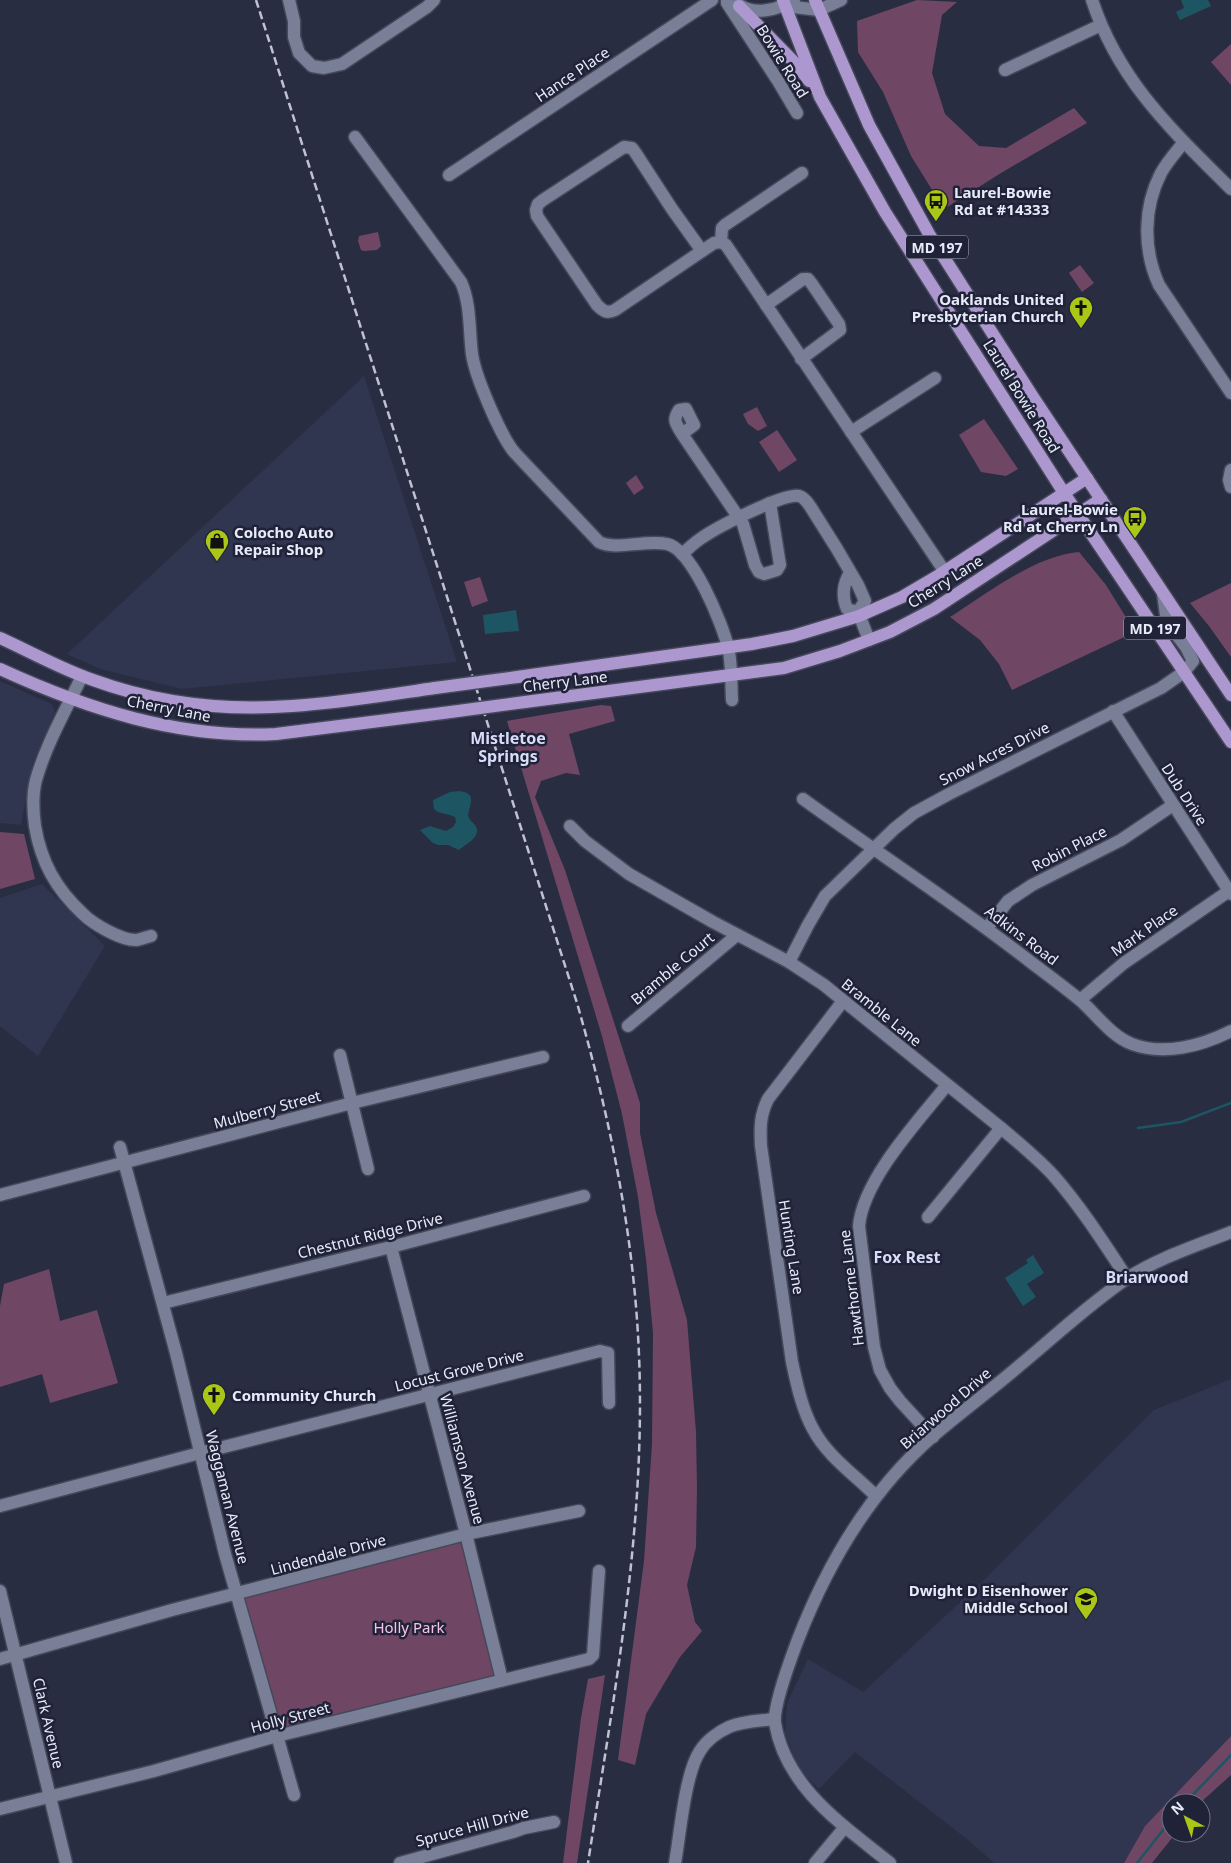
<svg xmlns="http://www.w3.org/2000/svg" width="1231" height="1863" font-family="'Noto Sans',sans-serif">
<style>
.built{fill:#303550}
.green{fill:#6f4764}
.water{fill:#1d5662}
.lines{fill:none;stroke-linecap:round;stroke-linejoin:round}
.stream{stroke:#1d5662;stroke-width:2.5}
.minor-casing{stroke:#45485a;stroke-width:15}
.major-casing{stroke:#45485a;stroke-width:15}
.minor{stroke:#797f97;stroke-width:12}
.major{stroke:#ac98cf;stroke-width:12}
.rail{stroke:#bec2d2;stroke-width:2.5;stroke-dasharray:8 4;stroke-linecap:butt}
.major-bridge-casing{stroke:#45485a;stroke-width:15;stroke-linecap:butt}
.major-bridge{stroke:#ac98cf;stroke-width:12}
.labels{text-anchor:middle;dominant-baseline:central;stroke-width:5;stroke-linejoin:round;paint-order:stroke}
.shield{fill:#202338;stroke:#abafbf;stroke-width:1}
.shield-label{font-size:14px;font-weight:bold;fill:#e7ebf9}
.street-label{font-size:15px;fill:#e7ebf9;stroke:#202338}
.poi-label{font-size:15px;font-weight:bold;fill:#e7ebf9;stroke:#202338;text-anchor:start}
.park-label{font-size:15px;fill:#f9c2e8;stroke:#202338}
.neighbourhood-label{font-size:16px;font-weight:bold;fill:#d7ddf8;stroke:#202338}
</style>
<rect width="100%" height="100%" fill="#292d42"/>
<g class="built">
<path d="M364 376 457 662 182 689 100 669 67 654Z"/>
<path d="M0 681 52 704 55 712 33 763 21 825 0 823Z"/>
<path d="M42 884 105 946 38 1056 0 1026V898Z"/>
<path d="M1231 1379V1736L1145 1826 1124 1863H994L968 1840 855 1752 819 1789 799 1769 785 1734 787 1703 808 1659 863 1692 983 1581 1154 1410Z"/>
</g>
<g class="green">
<path d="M917 0 957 2 942 15 932 73 945 114 979 146 1006 148 1074 108 1087 123 1001 173 944 209 911 156 883 92 858 52 857 21Z"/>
<path d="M1231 44V85L1211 62Z"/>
<path d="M378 232 381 246 377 250 364 251 361 250 358 241 359 236Z"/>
<path d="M1080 265 1094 283 1082 292 1069 273Z"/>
<path d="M757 407 767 426 758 431 748 424 743 414Z"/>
<path d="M984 419 1018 469 1006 476 981 472 959 435Z"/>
<path d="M777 430 797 460 779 472 759 442Z"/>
<path d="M636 475 644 488 634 495 626 483Z"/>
<path d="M1079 552 1106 585 1135 632 1012 690 999 664 980 640 950 617C988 593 1034 556 1079 552Z"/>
<path d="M480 577 488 601 472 607 464 582Z"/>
<path d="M1231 583V657L1209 626 1190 603Z"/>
<path d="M601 705 611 706 615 721 569 734 580 775 566 773 541 781 535 797 565 870 640 1103V1133L656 1213 687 1320 696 1432 697 1488 696 1547 687 1585 695 1622 702 1631 680 1657 646 1714 635 1765 618 1760 644 1561 652 1444 653 1333 646 1259 638 1197 622 1114 602 1036 507 721Z"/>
<path d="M0 832 24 834 35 879 0 889Z"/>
<path d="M49 1269 60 1321 97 1310 118 1383 50 1403 42 1374 0 1387V1306L4 1284Z"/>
<path d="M466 1534 502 1680 277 1736 236 1594Z"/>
<path d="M605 1675 577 1863H563L581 1718 588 1679Z"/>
<path d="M1231 1736V1775L1200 1803H1171V1833H1176L1152 1863H1124L1145 1826Z"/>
</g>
<g class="water">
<path d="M1181 0H1208L1211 6 1180 20 1176 12 1184 8Z"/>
<path d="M516 610 519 631 485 634 483 615Z"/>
<path d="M459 791C476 793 471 802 468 815 469 820 472 821 475 825 483 836 466 844 459 850L448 845H438L433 843 420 830 430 826 446 831 453 827 456 822 455 817C447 813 441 815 434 809L433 800 450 792Z"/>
<path d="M1033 1255 1044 1273 1027 1284 1036 1297 1023 1306 1005 1278 1028 1263 1026 1260Z"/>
</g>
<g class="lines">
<g class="stream">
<path d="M1138 1128 1181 1122 1231 1103"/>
<path d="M1185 1803 1231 1755"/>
<path d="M1137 1863 1171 1820"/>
</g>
<g class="minor-casing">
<g id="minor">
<path d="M289 0 294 21V37L299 53 312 66 324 68 342 64 427 7 434 0"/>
<path d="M727 0V3L778 81 797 113"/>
<path d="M1092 0C1119 82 1172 130 1231 189"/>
<path d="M738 4C754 16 778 10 794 0"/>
<path d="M785 6 819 10 841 0"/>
<path d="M1005 70 1101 25"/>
<path d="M355 137 461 282C471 304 469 331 472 354 475 376 501 437 515 453L599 542C616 551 646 539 667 544 692 549 722 623 728 647 732 663 731 683 732 700"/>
<path d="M1184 142C1176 152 1167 162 1161 173 1143 208 1143 250 1159 285L1231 393"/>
<path d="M624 147 632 148 635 152 672 209 702 251 615 310C607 314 603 311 597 305L537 216 536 210 538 204 543 200Z"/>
<path d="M449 175 712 0"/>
<path d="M721 242 722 228 725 225 802 173"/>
<path d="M702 251 714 243 721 242 726 245 945 572"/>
<path d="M766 305 803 279H808L812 284 839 324 840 330 801 359"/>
<path d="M851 432 935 378"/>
<path d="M682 434 694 425 686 409 679 410C672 421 676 423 682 434L743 524 755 565 759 572 764 574 777 570 780 565 770 503"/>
<path d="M1231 470 1229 480 1231 487"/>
<path d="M682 554C689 548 695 542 703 537 718 527 783 493 799 496 804 497 807 502 810 506L837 549 858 585 865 601 858 612"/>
<path d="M850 573C843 584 842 597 847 609L858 612"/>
<path d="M858 612 869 640"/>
<path d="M82 676C66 710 46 744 36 780 32 795 33 811 35 826 41 862 56 889 83 914 93 924 122 941 137 940 141 939 147 937 151 936"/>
<path d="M1113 711 1231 894"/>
<path d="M803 799C879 854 958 905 1032 963 1048 975 1064 987 1080 1000 1096 1014 1111 1036 1132 1044 1164 1056 1201 1046 1231 1031"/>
<path d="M570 826 585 841 629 874 713 922 789 962 824 985 1001 1128C1019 1143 1037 1158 1053 1175 1081 1207 1104 1243 1127 1278"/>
<path d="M987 928 1008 901 1032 885 1121 840 1173 805"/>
<path d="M789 962 808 925 825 896 894 829 914 813 949 794 1161 688 1184 672 1193 661 1186 647 1167 622 1163 594"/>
<path d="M1080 1000 1124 963 1229 891"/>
<path d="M843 1001 768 1099C760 1115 760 1128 761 1146L792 1362C797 1385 802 1409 813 1429 827 1456 855 1475 876 1496"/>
<path d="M628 1026 737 935"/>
<path d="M340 1055 368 1169"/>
<path d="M120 1147 176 1353 225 1554 294 1795"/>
<path d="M0 1195 352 1103 543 1057"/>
<path d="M928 1217 1001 1128"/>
<path d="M391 1247 466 1534 502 1680"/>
<path d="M163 1303 391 1247 584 1196"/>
<path d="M933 1437 900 1401 890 1388 880 1370 874 1347 859 1226C863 1180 918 1121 947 1085"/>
<path d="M0 1506 200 1453 600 1351 608 1353 609 1403"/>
<path d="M0 1591 66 1863"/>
<path d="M0 1659 172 1610 466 1534 579 1511"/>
<path d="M0 1809 154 1771 277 1736 589 1659 593 1655 599 1571"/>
<path d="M400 1863 513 1832 524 1828 554 1822"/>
<path d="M675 1863C680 1835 685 1773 700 1751 706 1741 718 1732 729 1727 743 1721 760 1721 774 1719"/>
<path d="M815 1863 845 1827"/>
<path d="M890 1863C843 1825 786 1788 775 1723 773 1707 791 1658 797 1642 827 1564 870 1491 933 1436 961 1412 991 1390 1019 1366 1054 1337 1088 1305 1126 1279 1158 1258 1196 1246 1231 1232"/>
</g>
</g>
<g class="major-casing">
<g id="major">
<path d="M783 0 820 97 885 212 1064 493 1231 742"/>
<path d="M815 0 869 125 929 234 1033 397 1231 695"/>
<path d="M739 6 797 65 809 81"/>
<path d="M0 638C31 652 61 669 93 680 156 703 225 711 292 706 340 703 387 695 435 688"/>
<path d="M0 669C87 709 179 739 276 734L443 713"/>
<path d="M517 677 752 644 793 636 859 616 902 597 936 577 1087 478"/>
<path d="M525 702 784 668 840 651 890 632 934 609 1101 499"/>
</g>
</g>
<use href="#minor" class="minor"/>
<use href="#major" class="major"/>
<path class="rail" d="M256 0 577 1003C610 1118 634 1234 639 1355 646 1526 614 1695 588 1863"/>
<g class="major-bridge-casing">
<g id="major-bridge">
<path d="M435 688 517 677"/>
<path d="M443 713 525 702"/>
</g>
</g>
<use href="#major-bridge" class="major-bridge"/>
</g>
<defs>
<g id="bus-pin" transform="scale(1.25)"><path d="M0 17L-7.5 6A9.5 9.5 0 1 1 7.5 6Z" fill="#aac717" stroke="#202338"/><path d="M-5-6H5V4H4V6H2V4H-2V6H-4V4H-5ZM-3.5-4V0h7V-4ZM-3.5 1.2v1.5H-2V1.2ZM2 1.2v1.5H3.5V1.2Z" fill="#111"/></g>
<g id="church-pin" transform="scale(1.25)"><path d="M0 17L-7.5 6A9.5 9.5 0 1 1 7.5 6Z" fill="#aac717" stroke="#202338"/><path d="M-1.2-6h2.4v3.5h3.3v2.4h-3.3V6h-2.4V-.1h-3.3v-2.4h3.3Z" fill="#111"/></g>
<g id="shop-pin" transform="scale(1.25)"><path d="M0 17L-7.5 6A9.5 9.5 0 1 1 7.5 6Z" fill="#aac717" stroke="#202338"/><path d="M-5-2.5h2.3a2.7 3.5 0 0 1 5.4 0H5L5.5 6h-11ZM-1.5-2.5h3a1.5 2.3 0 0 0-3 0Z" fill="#111"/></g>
<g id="school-pin" transform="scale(1.25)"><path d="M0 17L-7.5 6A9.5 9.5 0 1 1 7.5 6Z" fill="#aac717" stroke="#202338"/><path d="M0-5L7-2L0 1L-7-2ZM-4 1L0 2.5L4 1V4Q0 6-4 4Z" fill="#111"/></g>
</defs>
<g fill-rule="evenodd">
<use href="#bus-pin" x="936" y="201"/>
<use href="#church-pin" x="1081" y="308"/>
<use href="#bus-pin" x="1135" y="518"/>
<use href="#shop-pin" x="217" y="541"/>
<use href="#church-pin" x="214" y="1395"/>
<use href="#school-pin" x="1086" y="1599"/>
</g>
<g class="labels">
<g class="shield">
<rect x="906" y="235.5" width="62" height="23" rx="4"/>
<rect x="1124" y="616.5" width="62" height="23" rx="4"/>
</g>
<g class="shield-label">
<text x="937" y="247">MD 197</text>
<text x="1155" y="628">MD 197</text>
</g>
<g class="street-label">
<text transform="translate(783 61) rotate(58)">Bowie Road</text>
<text transform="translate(572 74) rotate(-34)">Hance Place</text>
<text transform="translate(1022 396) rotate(58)">Laurel Bowie Road</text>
<text transform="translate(945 581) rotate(-32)">Cherry Lane</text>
<text transform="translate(565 681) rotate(-7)">Cherry Lane</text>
<text transform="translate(169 708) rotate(11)">Cherry Lane</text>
<text transform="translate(994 753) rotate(-27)">Snow Acres Drive</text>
<text transform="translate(1185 794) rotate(57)">Dub Drive</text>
<text transform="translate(1069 848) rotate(-27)">Robin Place</text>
<text transform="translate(1144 930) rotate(-35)">Mark Place</text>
<text transform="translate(1022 935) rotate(37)">Adkins Road</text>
<text transform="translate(672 968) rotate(-40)">Bramble Court</text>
<text transform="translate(882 1012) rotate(39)">Bramble Lane</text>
<text transform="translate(267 1109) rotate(-15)">Mulberry Street</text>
<text transform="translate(370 1235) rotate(-14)">Chestnut Ridge Drive</text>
<text transform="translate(792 1247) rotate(81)">Hunting Lane</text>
<text transform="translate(851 1288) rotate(-97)">Hawthorne Lane</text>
<text transform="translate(459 1370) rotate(-14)">Locust Grove Drive</text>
<text transform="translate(945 1408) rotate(-41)">Briarwood Drive</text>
<text transform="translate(463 1459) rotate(75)">Williamson Avenue</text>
<text transform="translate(228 1497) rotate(76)">Waggaman Avenue</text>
<text transform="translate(328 1554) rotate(-15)">Lindendale Drive</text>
<text transform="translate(290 1717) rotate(-15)">Holly Street</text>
<text transform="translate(49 1723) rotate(77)">Clark Avenue</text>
<text transform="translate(472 1826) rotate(-15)">Spruce Hill Drive</text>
</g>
<g class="poi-label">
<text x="954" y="192">Laurel-Bowie<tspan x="954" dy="17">Rd at #14333</tspan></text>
<text x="1064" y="299" text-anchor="end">Oaklands United<tspan x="1064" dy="17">Presbyterian Church</tspan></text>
<text x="1118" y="509" text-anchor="end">Laurel-Bowie<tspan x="1118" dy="17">Rd at Cherry Ln</tspan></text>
<text x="234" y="532">Colocho Auto<tspan x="234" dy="17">Repair Shop</tspan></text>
<text x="232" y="1395">Community Church</text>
<text x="1068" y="1590" text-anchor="end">Dwight D Eisenhower<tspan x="1068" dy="17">Middle School</tspan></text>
</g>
<g class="park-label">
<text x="409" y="1627">Holly Park</text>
</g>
<g class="neighbourhood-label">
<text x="508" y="738">Mistletoe<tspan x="508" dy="18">Springs</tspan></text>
<text x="907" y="1257">Fox Rest</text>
<text x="1147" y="1277">Briarwood</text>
</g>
</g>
<g transform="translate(1186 1818) rotate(319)"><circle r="24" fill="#202338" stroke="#707385"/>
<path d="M0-4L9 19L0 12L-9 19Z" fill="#aac717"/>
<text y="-8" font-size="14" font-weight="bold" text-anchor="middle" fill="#e7ebf9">N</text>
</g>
</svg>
